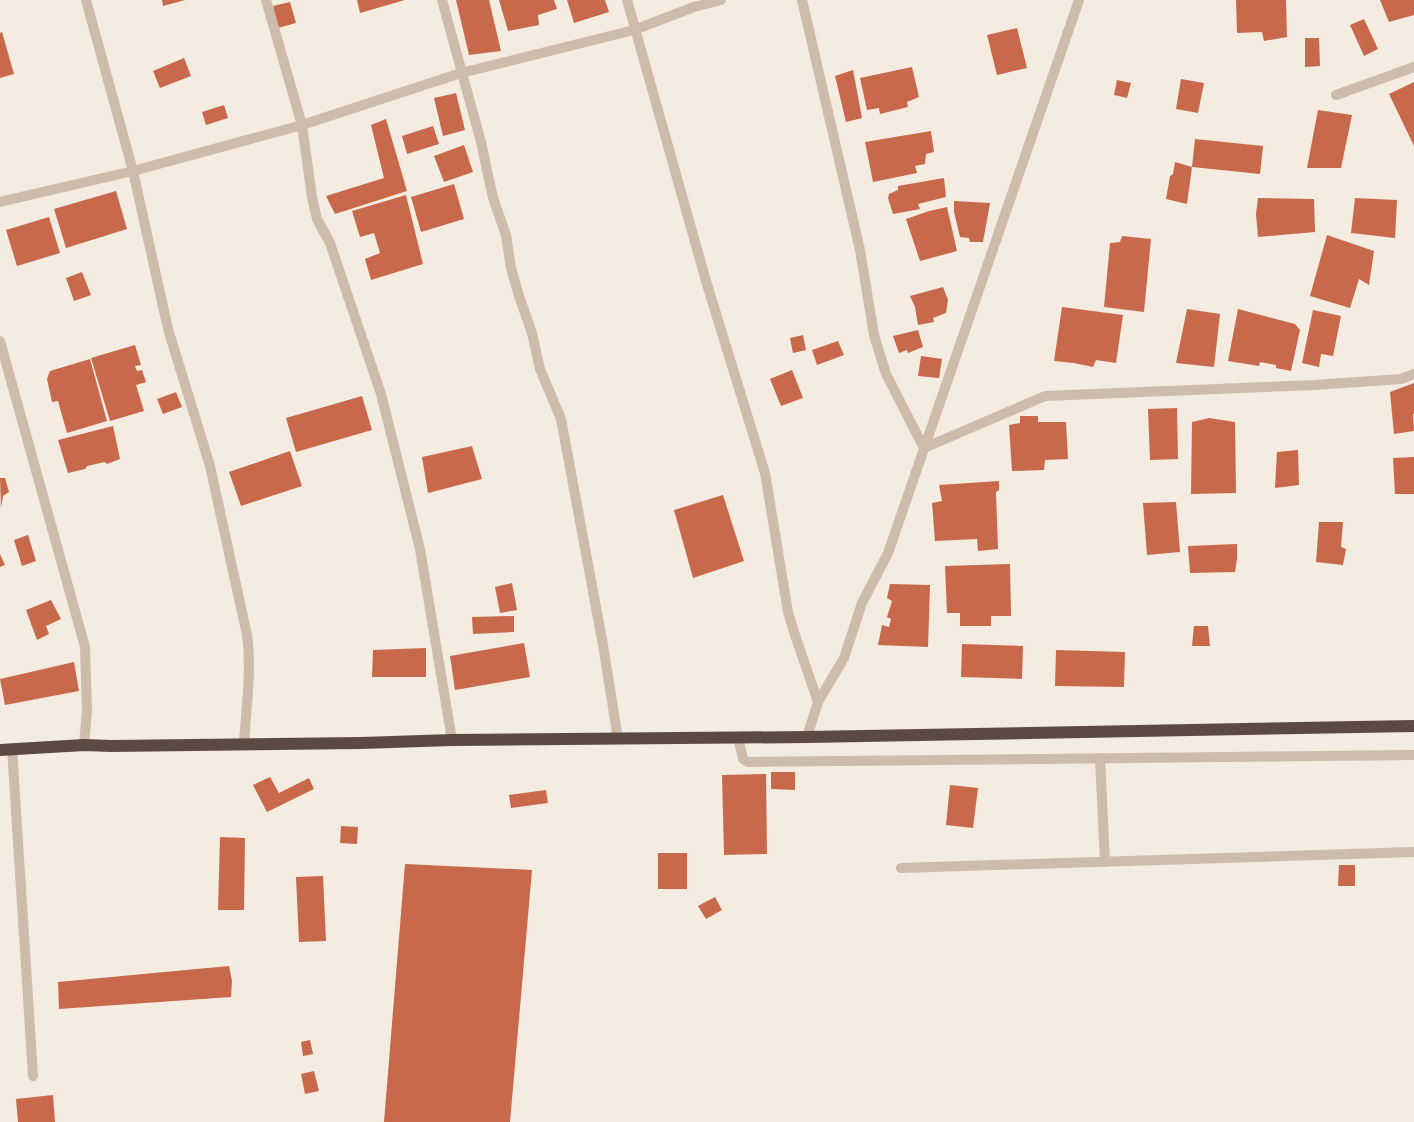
<svg xmlns="http://www.w3.org/2000/svg" width="1414" height="1122" font-family="Overpass,sans-serif">
<style>
.building{fill:#c8694b}
.lines{fill:none;stroke-linecap:round;stroke-linejoin:round}
.lane{stroke:#cdbbac;stroke-width:10}
.street{stroke:#cdbbac;stroke-width:10}
.highway{stroke:#5c4a42;stroke-width:12}
</style>
<rect width="100%" height="100%" fill="#f4ebe1"/>
<g class="building">
<path d="M162 0H185L163 6Z"/>
<path d="M357 0H405L360 13Z"/>
<path d="M456 0H489L501 51 469 55Z"/>
<path d="M499 0H554L557 9 538 15 539 25 508 31Z"/>
<path d="M567 0H605L609 12 574 23Z"/>
<path d="M1236 0H1286L1287 37 1264 41 1262 32 1237 33Z"/>
<path d="M1380 0H1414V15L1389 22Z"/>
<path d="M290 2 296 23 278 28 273 6Z"/>
<path d="M1364 19 1378 49 1364 56 1350 25Z"/>
<path d="M1017 28 1027 68 997 75 987 35Z"/>
<path d="M2 32 14 74 0 78V33Z"/>
<path d="M1305 38H1319L1320 66 1305 67Z"/>
<path d="M184 58 191 76 160 88 153 71Z"/>
<path d="M912 67 919 97 907 102 908 107 880 114 879 108 867 110 860 78Z"/>
<path d="M853 70 862 118 846 122 835 76Z"/>
<path d="M1181 79 1204 83 1198 113 1176 109Z"/>
<path d="M1117 80 1131 83 1127 98 1114 95Z"/>
<path d="M1414 82V146L1389 94Z"/>
<path d="M456 93 465 130 443 136 434 98Z"/>
<path d="M224 105 228 118 206 125 202 112Z"/>
<path d="M1318 110 1352 115 1341 168H1307Z"/>
<path d="M386 119 407 191 335 214 326 196 384 178 371 125Z"/>
<path d="M433 126 439 144 407 154 402 136Z"/>
<path d="M931 131 934 152 926 154 925 164 915 166 917 173 873 182 865 142Z"/>
<path d="M1195 139 1263 146 1260 174 1192 167Z"/>
<path d="M464 145 473 172 444 182 434 156Z"/>
<path d="M1175 162 1192 167 1187 204 1166 199 1170 176 1173 174Z"/>
<path d="M944 178 946 197 918 204 920 209 893 214 888 198 889 194 898 190V186Z"/>
<path d="M454 184 464 219 421 232 411 197Z"/>
<path d="M116 191 127 229 66 248 54 209Z"/>
<path d="M406 195 423 264 371 280 365 259 380 253 374 233 360 237 352 211Z"/>
<path d="M1258 198 1314 199 1315 232 1258 237 1256 214Z"/>
<path d="M1355 198 1397 200 1395 238 1351 233Z"/>
<path d="M954 201 990 203 983 242H970L969 238 960 237 954 212Z"/>
<path d="M947 207 957 251 920 261 906 219 929 211Z"/>
<path d="M49 217 60 253 17 266 6 230Z"/>
<path d="M1327 235 1374 251 1369 285 1359 279 1350 308 1310 296Z"/>
<path d="M1122 236 1151 239 1144 312 1104 307 1110 243 1120 242Z"/>
<path d="M82 272 91 295 74 301 66 278Z"/>
<path d="M943 287 948 300 946 313 933 318 934 322 918 325 915 307 910 296Z"/>
<path d="M1062 307 1123 315 1116 363 1096 360 1093 367 1074 363 1054 361Z"/>
<path d="M1187 309 1220 314 1214 367 1176 363Z"/>
<path d="M1238 309 1295 324 1300 330 1291 371 1276 368V365L1260 362 1259 366 1228 361Z"/>
<path d="M1313 310 1341 316 1333 356 1321 354 1319 367 1302 363Z"/>
<path d="M918 330 923 347 908 353 907 350 899 353 893 336Z"/>
<path d="M803 335 806 350 793 353 790 338Z"/>
<path d="M838 341 844 355 817 365 812 350Z"/>
<path d="M135 345 141 365 135 366 137 371 142 370 146 382 136 385 144 411 110 421 91 358Z"/>
<path d="M921 356 942 359 939 378 918 376Z"/>
<path d="M90 359 107 421 67 433 58 401 52 402 47 379 50 371Z"/>
<path d="M792 370 803 398 781 406 770 379Z"/>
<path d="M1414 383V414H1413L1414 431 1394 434 1390 392Z"/>
<path d="M176 392 182 407 163 414 157 399Z"/>
<path d="M362 396 372 430 296 452 286 418Z"/>
<path d="M1177 408 1178 459 1150 460 1148 409Z"/>
<path d="M1020 416H1038V422H1066L1068 459 1045 460 1044 470 1012 471 1009 425 1020 423Z"/>
<path d="M1209 418 1235 422 1236 493 1191 494 1192 422Z"/>
<path d="M113 426 120 459 107 464 105 462 87 466 85 469 68 473 58 440Z"/>
<path d="M472 446 482 479 428 493 422 457Z"/>
<path d="M1298 450 1299 485 1275 488 1277 452Z"/>
<path d="M290 451 302 486 241 506 229 472Z"/>
<path d="M1414 457V494H1395L1393 458Z"/>
<path d="M0 478H5L9 492 3 496 1 508Z"/>
<path d="M999 481V490L996 492 998 549 978 551 977 539 935 541 932 503 942 501 939 485Z"/>
<path d="M723 495 744 561 693 578 674 510Z"/>
<path d="M1176 502 1180 552 1147 555 1143 503Z"/>
<path d="M1319 522H1343L1341 547 1346 549 1343 565 1316 562Z"/>
<path d="M28 535 36 561 22 566 14 540Z"/>
<path d="M1237 544V559L1235 572 1190 573 1188 546Z"/>
<path d="M0 554 5 565 0 567Z"/>
<path d="M1010 564 1011 616H991V626H960V613H947L945 566Z"/>
<path d="M512 583 517 610 500 613 495 587Z"/>
<path d="M890 584 930 585 928 647 878 645 882 625 889 627 891 619 887 617 892 601 887 598Z"/>
<path d="M51 600 61 619 46 626 49 634 37 640 26 610Z"/>
<path d="M514 616V632L473 634 472 617Z"/>
<path d="M1194 626H1208L1210 646H1192Z"/>
<path d="M524 643 530 677 455 690 450 656Z"/>
<path d="M962 644 1023 646 1022 679 961 677Z"/>
<path d="M426 648V677H372L373 650Z"/>
<path d="M1056 650 1125 652 1124 687 1055 686Z"/>
<path d="M74 662 79 691 5 705 0 679Z"/>
<path d="M771 772H795V790L771 789Z"/>
<path d="M766 774 767 854 724 855 722 775Z"/>
<path d="M270 777 279 793 309 778 314 789 267 812 253 785Z"/>
<path d="M950 785 978 788 973 828 946 825Z"/>
<path d="M546 790 548 803 511 808 509 795Z"/>
<path d="M341 826 358 827 357 844 340 843Z"/>
<path d="M220 837 245 838 244 910H218Z"/>
<rect x="658" y="853" width="29" height="36"/>
<path d="M405 864 532 870 510 1122H384Z"/>
<path d="M1339 865H1355V886H1338Z"/>
<path d="M323 876 326 941 299 942 296 877Z"/>
<path d="M715 897 722 910 706 919 698 906Z"/>
<path d="M229 966 232 981 231 997 59 1009 58 982Z"/>
<path d="M310 1040 313 1054 303 1056 301 1042Z"/>
<path d="M314 1071 319 1091 305 1094 301 1074Z"/>
<path d="M53 1095 55 1122H18L16 1099Z"/>
</g>
<g class="lines">
<g class="lane">
<path d="M1336 95 1414 67"/>
<path d="M12 748 33 1076"/>
</g>
<g class="street">
<path d="M86 0 133 171 168 329 210 466 247 635C252 671 246 707 244 744"/>
<path d="M266 0 302 125 312 197 317 219 330 243 381 394 420 549 452 740"/>
<path d="M442 0 481 142 493 198 506 235 511 268 519 296 532 333 540 369 561 419 603 645 618 739"/>
<path d="M627 0 706 281 765 473 788 612 795 635 818 702"/>
<path d="M802 0 860 250 874 335 886 374 924 448 1045 396 1315 385 1401 379 1414 374"/>
<path d="M0 202 133 171 302 125 461 73 634 30 694 7 721 0"/>
<path d="M0 341 85 647 87 710 84 745"/>
<path d="M738 737 743 759 748 762 1414 755"/>
<path d="M807 737 818 702 844 658 862 603 888 553 1079 0"/>
<path d="M1100 758 1105 862"/>
<path d="M901 868 1414 852"/>
</g>
<path class="highway" d="M0 750 84 745 111 746 361 743 452 740 807 737 1414 726"/>
</g>
</svg>
